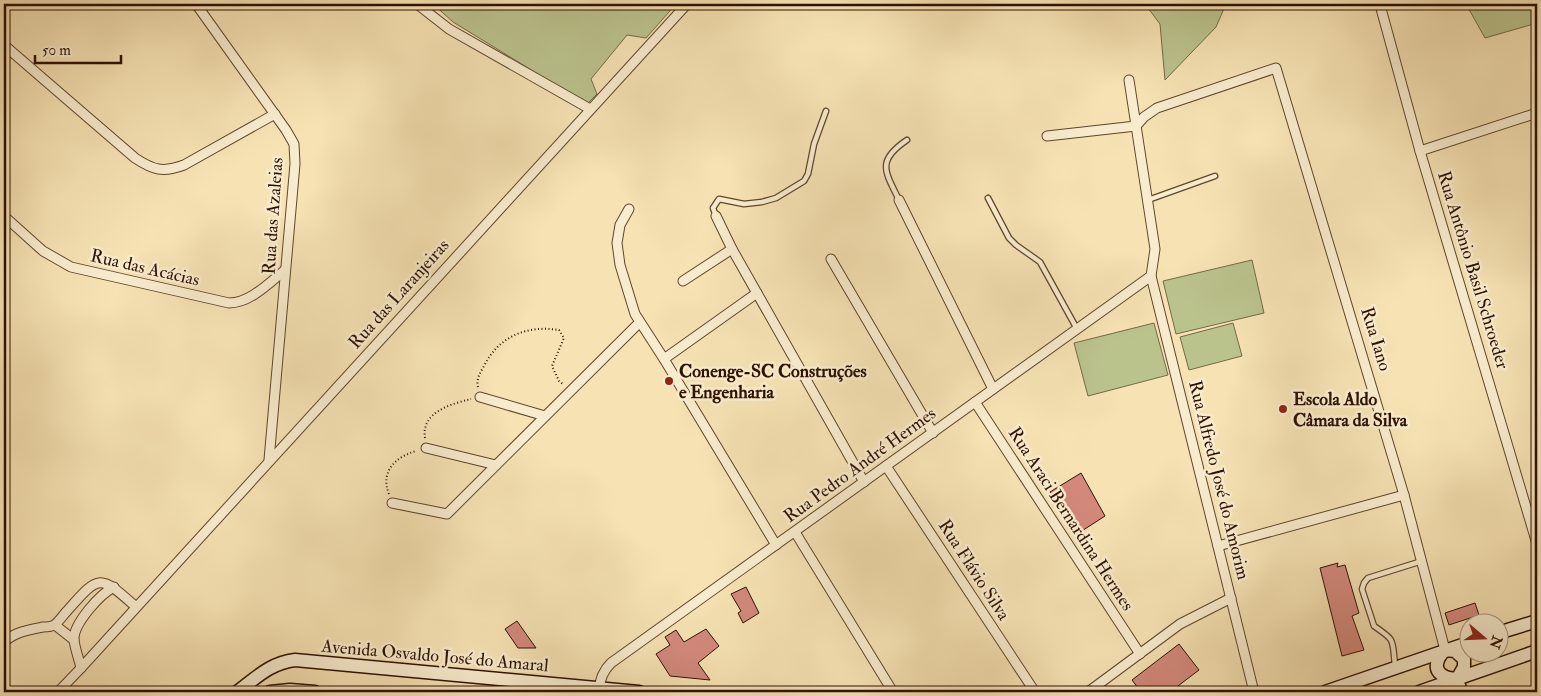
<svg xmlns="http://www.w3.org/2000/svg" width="1541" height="696" font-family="'IM FELL Double Pica',serif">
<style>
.green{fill:#bbc38d;stroke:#746a46}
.building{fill:#d3897c;stroke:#2d1100}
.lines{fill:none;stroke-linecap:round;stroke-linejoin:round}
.service-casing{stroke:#5f452d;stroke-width:7}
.minor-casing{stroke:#5f452d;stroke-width:11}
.secondary-casing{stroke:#2d1100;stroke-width:15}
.path{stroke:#2d1100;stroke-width:2;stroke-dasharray:1 2.5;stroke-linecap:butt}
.service{stroke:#f9ecce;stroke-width:4.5}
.minor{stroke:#f9ecce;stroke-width:9}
.secondary{stroke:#f9ecce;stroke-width:12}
.poi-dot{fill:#8f2418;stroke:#f9ecce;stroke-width:2}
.labels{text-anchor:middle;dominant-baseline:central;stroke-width:5;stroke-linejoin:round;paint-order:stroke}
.street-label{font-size:18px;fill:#2d1100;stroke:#f9ecce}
.poi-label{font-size:18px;font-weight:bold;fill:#2d1100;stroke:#f9ecce;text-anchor:start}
</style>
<rect width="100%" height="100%" fill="#f6e2b3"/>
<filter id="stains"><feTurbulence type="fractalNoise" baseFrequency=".004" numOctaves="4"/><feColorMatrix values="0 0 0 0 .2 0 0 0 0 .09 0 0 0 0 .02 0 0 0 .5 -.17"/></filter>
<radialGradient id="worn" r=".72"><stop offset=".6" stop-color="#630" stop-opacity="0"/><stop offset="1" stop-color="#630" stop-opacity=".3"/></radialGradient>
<g class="green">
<path d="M433 4H676L646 38 627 35 591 79 597 94 587 104 453 22Z"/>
<path d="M1145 4H1226L1216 27 1165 80 1160 24Z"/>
<path d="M1466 4H1537V23L1485 38Z"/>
<path d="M1252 260 1264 313 1176 334 1163 281Z"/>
<path d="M1154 323 1168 375 1088 396 1074 343Z"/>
<path d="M1233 323 1242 356 1189 370 1180 337Z"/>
</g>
<g class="building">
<path d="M1081 473 1105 516 1074 536 1050 492Z"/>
<path d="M1338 563 1337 567 1345 565 1359 613 1352 616 1364 650 1342 656 1320 568Z"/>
<path d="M746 587 759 613 743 623 738 613 741 611 731 594Z"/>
<path d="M1475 603 1479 615 1449 625 1445 613Z"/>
<path d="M517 621 536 648H518L505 629Z"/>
<path d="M706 629 719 646 698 663 710 680 670 676 656 654 670 645 665 637 676 630 684 642Z"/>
<path d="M1179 644 1199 670 1170 692H1141L1132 680Z"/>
</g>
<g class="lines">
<g class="service-casing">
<g id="service">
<path d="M988 198 1009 238 1016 245 1040 262 1077 329"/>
<path d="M899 200C885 171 876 161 907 140"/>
<path d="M1148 200 1215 176"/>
<path d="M716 216 713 208 719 199 744 204 762 202 776 198 804 181 808 174 814 144 826 111"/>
<path d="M1395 665C1392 639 1396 641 1374 626L1362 589 1364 583 1368 578 1422 561"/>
</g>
</g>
<g class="minor-casing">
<g id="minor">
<path d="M196 4 286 130 294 144 295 164 269 460"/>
<path d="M417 4 449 29 590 109"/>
<path d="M1380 5 1420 151 1537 544"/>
<path d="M4 45 135 158C153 170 163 173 184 165L275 114"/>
<path d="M1129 80 1155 249 1151 276 1254 692"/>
<path d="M1047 136 1136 126 1144 117 1157 108 1276 68 1404 495 1445 650"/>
<path d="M1420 151 1537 113"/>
<path d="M899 200 993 389"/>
<path d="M629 209 620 225 617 243 620 265 635 314 664 359 776 545"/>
<path d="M4 216 43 251 71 267 229 303C250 303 269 283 285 270"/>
<path d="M716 216 732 249 864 482"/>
<path d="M831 259 933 433"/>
<path d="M683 281 732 249"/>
<path d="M664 359 757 293"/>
<path d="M480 397 545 416"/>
<path d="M975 402 1140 654"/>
<path d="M426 448 496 465"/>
<path d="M886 466 1035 692"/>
<path d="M392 503 447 514 639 323"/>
<path d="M795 532 893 692"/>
<path d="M1218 546 1404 495"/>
<path d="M55 625 74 640"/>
<path d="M4 642C15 632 28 630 43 627 46 627 51 627 54 625 59 622 63 615 67 611 100 574 99 574 136 607"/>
<path d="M81 668 687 4"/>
<path d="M599 688C601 678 603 671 611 663L1151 276"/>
<path d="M58 692 81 668C79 659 75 649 74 640 73 624 100 594 114 587"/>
<path d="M1088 692 1180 624 1231 598"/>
</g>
</g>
<g class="secondary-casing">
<g id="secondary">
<path d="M1498 633 1537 621"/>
<path d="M1445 650 1455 651 1464 659V667L1457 679C1452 678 1448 679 1444 676 1432 670 1437 658 1445 650Z"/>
<path d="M1457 679 1461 692"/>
<path d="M237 692C256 678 270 663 295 660L639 692"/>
<path d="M270 692 290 690 315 692"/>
<path d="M1325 692 1468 643"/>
<path d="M1419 692 1537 651"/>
</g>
</g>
<g class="path">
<path d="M478 387C476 379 480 373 484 366 499 336 527 325 559 330L564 338 552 366 559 381 564 385"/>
<path d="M425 438C421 412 451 404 471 399"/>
<path d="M389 494C380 472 395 457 416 451"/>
</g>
<use href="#service" class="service"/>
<use href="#minor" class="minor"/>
<use href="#secondary" class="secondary"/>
</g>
<g class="poi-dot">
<circle cx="669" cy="381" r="5"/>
<circle cx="1283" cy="409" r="5"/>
</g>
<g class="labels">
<g class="street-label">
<text transform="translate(273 216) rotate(-86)">Rua das Azaleias</text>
<text transform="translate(145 268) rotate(13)">Rua das Acácias</text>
<text transform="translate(1473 270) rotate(73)">Rua Antônio Basil Schroeder</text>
<text transform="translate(399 294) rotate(-48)">Rua das Laranjeiras</text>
<text transform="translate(1376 339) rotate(73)">Rua Iano</text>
<text transform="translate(860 465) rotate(-36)">Rua Pedro André Hermes</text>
<text transform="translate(1219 480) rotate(76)">Rua Alfredo José do Amorim</text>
<text transform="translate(1071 519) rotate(57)">Rua Araci Bernardina Hermes</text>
<text transform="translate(974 570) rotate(57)">Rua Flávio Silva</text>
<text transform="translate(435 656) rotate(5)">Avenida Osvaldo José do Amaral</text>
</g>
<g class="poi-label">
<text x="679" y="371">Conenge-SC Construções<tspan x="679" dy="21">e Engenharia</tspan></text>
<text x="1293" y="399">Escola Aldo<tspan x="1293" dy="21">Câmara da Silva</tspan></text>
</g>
</g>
<rect width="1541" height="696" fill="none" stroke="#f6e2b3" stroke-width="20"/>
<rect x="5" y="5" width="1531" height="686" fill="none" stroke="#2d1100" stroke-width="2.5"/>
<rect x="10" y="10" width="1521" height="676" fill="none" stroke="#2d1100"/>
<g transform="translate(1484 638) rotate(109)"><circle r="24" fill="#f9ecce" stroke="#a7947c"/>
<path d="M0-4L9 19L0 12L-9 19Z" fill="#8f2418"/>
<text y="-8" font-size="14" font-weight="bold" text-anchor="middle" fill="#2d1100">N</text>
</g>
<path d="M35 55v8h86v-8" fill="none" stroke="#2d1100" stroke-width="2.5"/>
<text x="42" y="55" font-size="15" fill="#2d1100" stroke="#f9ecce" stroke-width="4" paint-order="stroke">50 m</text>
<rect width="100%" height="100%" filter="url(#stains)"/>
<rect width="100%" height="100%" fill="url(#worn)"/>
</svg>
